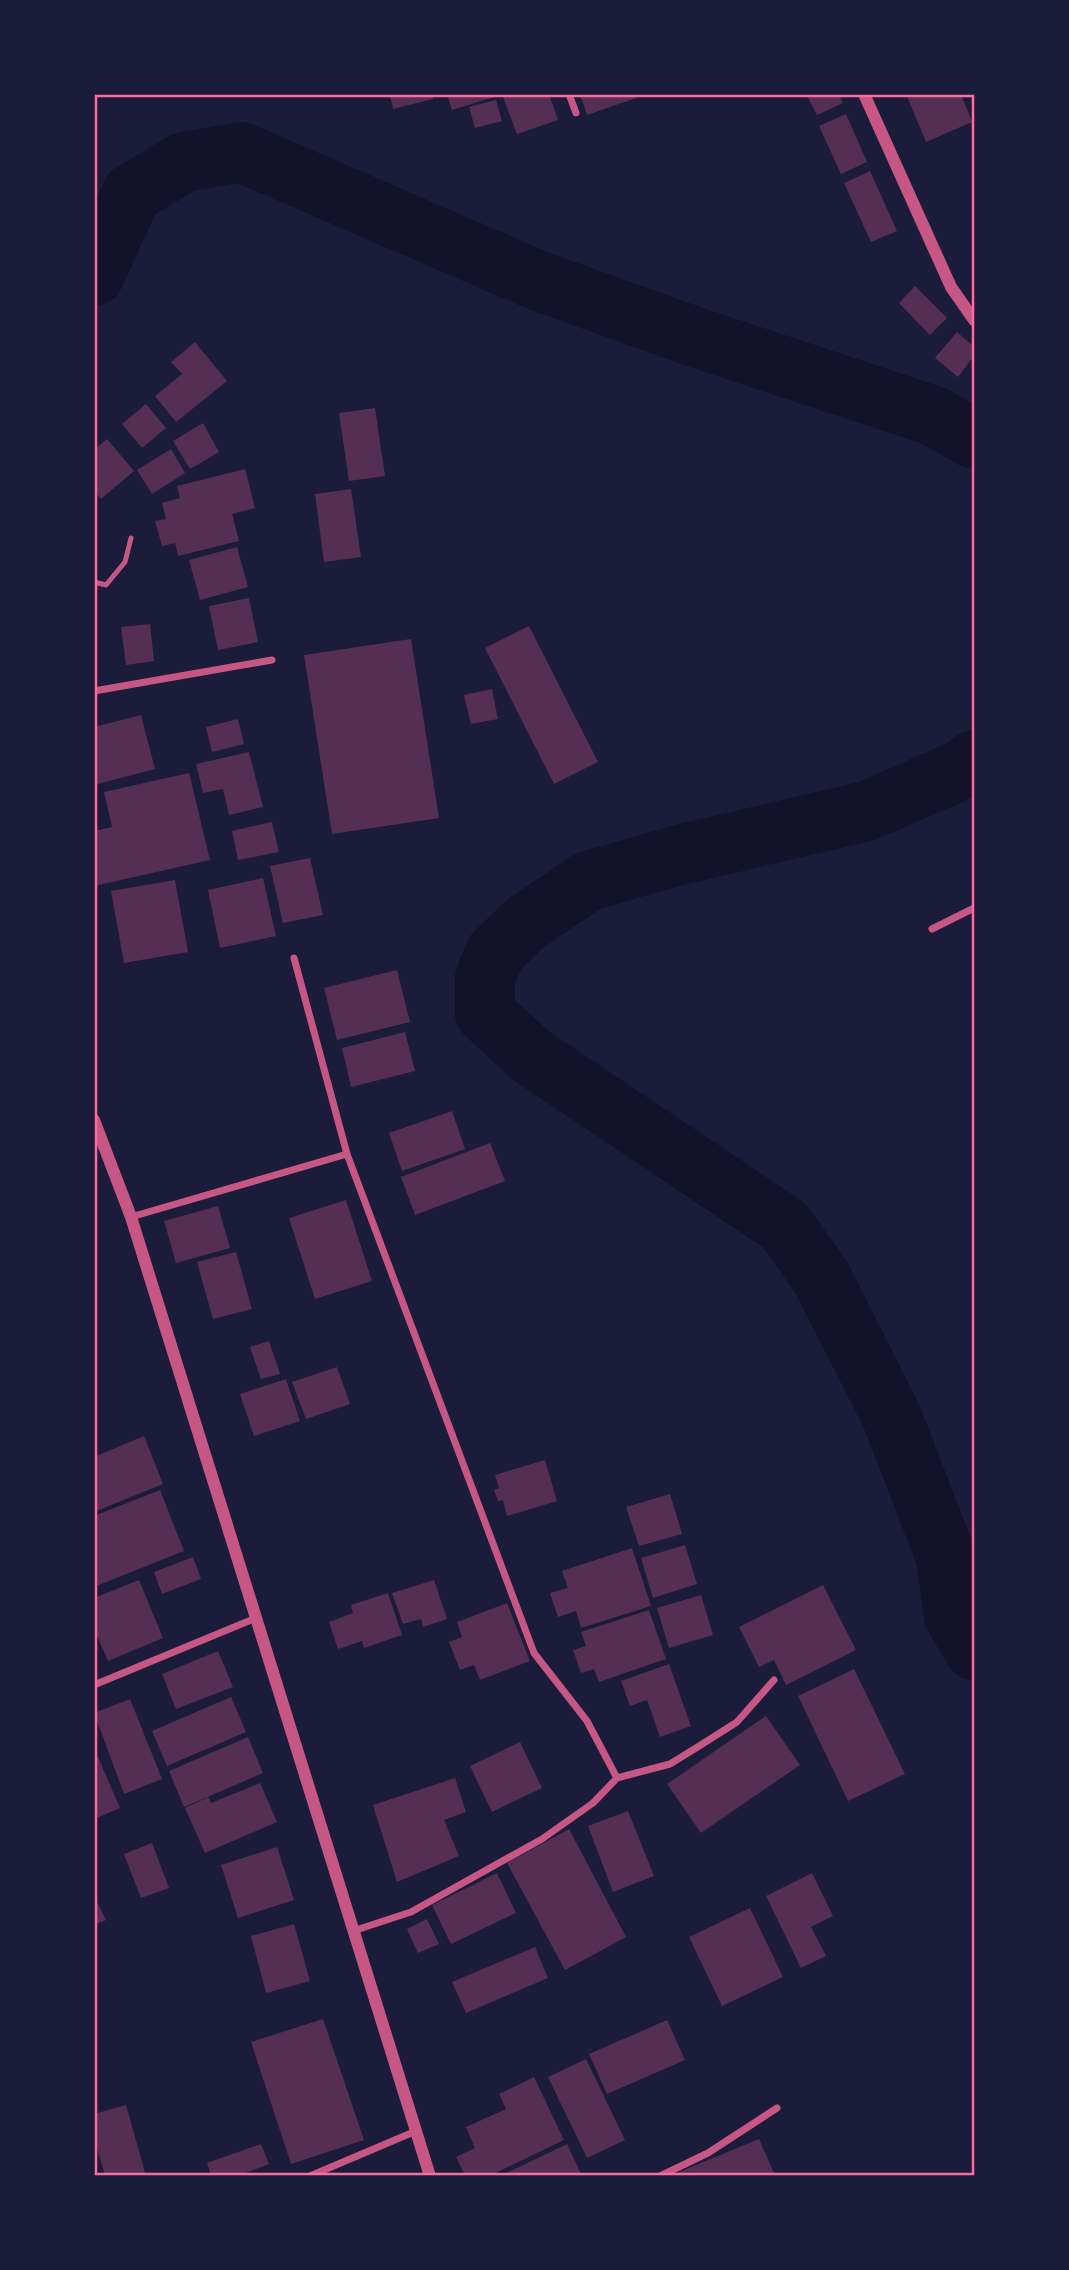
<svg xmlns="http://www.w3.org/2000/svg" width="1069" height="2270" font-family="'PT Sans Narrow',sans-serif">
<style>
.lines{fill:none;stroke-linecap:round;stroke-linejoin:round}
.river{stroke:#12122b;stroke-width:60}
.building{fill:#542f53}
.service{stroke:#c65784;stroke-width:5}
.minor{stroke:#c65784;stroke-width:7}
.tertiary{stroke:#c65784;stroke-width:12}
.neatline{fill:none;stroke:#ff6b9d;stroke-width:2.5}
</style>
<rect width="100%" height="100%" fill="#1b1b3a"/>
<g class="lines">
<g class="river">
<path d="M94 276 132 193 184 162 241 152 539 281 692 336 934 416 974 439"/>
<path d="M974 760 965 768 867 811 679 855 588 881 526 923 495 953 485 978V1013L530 1055 784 1225 821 1277 891 1415 946 1557 954 1616 974 1650"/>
</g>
</g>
<g class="building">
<path d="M390 94H432L433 99 393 109Z"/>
<path d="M447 94H501V95L452 110Z"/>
<path d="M502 94H549L558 120 517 134Z"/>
<path d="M580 94H635L636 98 587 115Z"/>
<path d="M806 94H839L843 103 817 115Z"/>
<path d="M906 94H961L972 122 926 142Z"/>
<path d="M496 100 502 121 475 128 469 107Z"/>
<path d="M846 114 867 162 841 174 819 126Z"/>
<path d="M870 171 897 231 871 242 844 183Z"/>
<path d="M915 286 947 318 930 335 899 303Z"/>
<path d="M957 332 974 347V356L958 377 935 358Z"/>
<path d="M195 342 227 381 176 422 155 396 182 374 171 362Z"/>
<path d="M146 404 166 428 142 448 122 424Z"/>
<path d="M375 408 385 476 349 481 339 413Z"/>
<path d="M203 423 219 452 190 469 173 441Z"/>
<path d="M107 439 134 471 101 499 94 491V450Z"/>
<path d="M171 449 185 473 152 494 137 470Z"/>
<path d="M245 469 255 508 232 514 239 541 178 556 175 543 162 546 155 521 166 519 162 503 180 498 177 486Z"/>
<path d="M351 489 361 557 324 562 315 494Z"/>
<path d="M237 547 248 587 200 600 189 560Z"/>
<path d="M249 598 258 642 218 650 209 606Z"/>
<path d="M150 624 154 661 126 665 121 627Z"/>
<path d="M529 626 598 762 554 784 485 648Z"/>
<path d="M411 639 439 818 332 834 304 655Z"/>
<path d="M492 689 498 719 471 724 464 695Z"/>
<path d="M141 715 155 769 94 785V727Z"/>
<path d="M238 719 244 744 212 752 206 727Z"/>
<path d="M249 752 263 807 229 815 223 789 203 793 196 764Z"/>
<path d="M189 773 210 860 94 886V831L112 827 104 792Z"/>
<path d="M272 822 279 852 238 860 232 831Z"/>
<path d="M310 858 323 915 283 923 270 866Z"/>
<path d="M263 878 276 936 220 948 208 890Z"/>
<path d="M175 880 188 952 124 963 111 891Z"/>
<path d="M397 970 410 1022 337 1040 324 988Z"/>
<path d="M405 1032 415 1071 351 1087 342 1048Z"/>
<path d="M452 1111 465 1149 402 1171 389 1133Z"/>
<path d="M490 1143 505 1181 415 1215 401 1177Z"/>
<path d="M346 1200 372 1281 315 1299 289 1218Z"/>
<path d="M218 1206 230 1248 176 1263 164 1221Z"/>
<path d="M236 1252 252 1309 213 1319 197 1262Z"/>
<path d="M269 1341 280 1374 261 1379 250 1347Z"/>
<path d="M337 1367 350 1404 306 1419 292 1382Z"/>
<path d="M286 1379 300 1421 254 1436 240 1394Z"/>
<path d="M144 1436 163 1484 94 1512V1457Z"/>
<path d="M545 1460 557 1501 507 1516 503 1500 498 1501 494 1490 499 1488 495 1475Z"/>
<path d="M160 1490 184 1551 94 1587V1516Z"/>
<path d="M670 1494 682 1534 639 1546 626 1507Z"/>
<path d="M685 1545 697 1584 653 1598 641 1558Z"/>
<path d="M632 1548 651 1606 581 1628 576 1611 558 1617 550 1593 568 1588 562 1571Z"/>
<path d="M193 1557 201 1579 162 1594 154 1572Z"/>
<path d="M139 1580 163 1638 108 1661 94 1629V1598Z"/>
<path d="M434 1580 447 1619 423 1627 421 1619 403 1624 392 1593Z"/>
<path d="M823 1585 856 1650 786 1685 774 1660 759 1667 739 1627Z"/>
<path d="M388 1593 402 1635 364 1648 362 1641 338 1649 329 1622 353 1613 351 1605Z"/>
<path d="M701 1595 713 1635 669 1648 657 1608Z"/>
<path d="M507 1603 530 1661 480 1680 474 1665 460 1670 449 1642 462 1637 457 1622Z"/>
<path d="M649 1610 666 1659 599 1682 594 1669 581 1673 573 1650 586 1646 581 1632Z"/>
<path d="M218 1651 233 1687 176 1709 162 1674Z"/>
<path d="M669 1664 691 1726 660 1737 647 1700 630 1706 621 1681Z"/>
<path d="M854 1669 905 1774 848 1801 798 1696Z"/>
<path d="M231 1697 246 1732 167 1766 152 1731Z"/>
<path d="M130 1699 162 1779 124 1794 94 1713Z"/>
<path d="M766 1716 800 1765 701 1833 667 1784Z"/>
<path d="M248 1737 263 1773 184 1807 169 1771Z"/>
<path d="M520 1742 542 1788 492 1812 470 1766Z"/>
<path d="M94 1748 120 1808 94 1819Z"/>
<path d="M455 1778 466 1812 444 1820 459 1856 397 1882 373 1805Z"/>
<path d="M260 1783 277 1822 205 1853 185 1808 208 1797 211 1803Z"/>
<path d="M628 1811 654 1876 613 1892 588 1826Z"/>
<path d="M569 1829 626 1937 565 1970 507 1863Z"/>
<path d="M152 1843 169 1888 141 1898 124 1854Z"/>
<path d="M277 1847 294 1900 238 1918 221 1865Z"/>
<path d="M497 1873 516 1913 451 1944 432 1905Z"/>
<path d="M812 1873 833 1916 811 1927 826 1956 801 1968 766 1896Z"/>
<path d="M94 1896 106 1920 94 1925Z"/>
<path d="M750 1908 783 1977 722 2006 689 1937Z"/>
<path d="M427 1919 439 1944 418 1953 407 1929Z"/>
<path d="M294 1924 310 1981 266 1993 251 1936Z"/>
<path d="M535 1947 548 1978 466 2013 452 1982Z"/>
<path d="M323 2019 364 2140 291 2164 251 2042Z"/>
<path d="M667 2020 685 2060 607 2094 589 2054Z"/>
<path d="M586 2059 625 2140 587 2158 548 2077Z"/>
<path d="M534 2077 564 2140 489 2176H465L456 2157 475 2148 466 2127 506 2109 499 2094Z"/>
<path d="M126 2105 146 2176H105L94 2137V2114Z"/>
<path d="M759 2139 775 2175H672Z"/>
<path d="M261 2144 269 2164 237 2176H211L207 2163Z"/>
<path d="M567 2144 582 2176H500Z"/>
</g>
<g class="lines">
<path class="service" d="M94 582 106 585 125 562 131 538"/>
<g class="minor">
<path d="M569 94 576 113"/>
<path d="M94 691 272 660"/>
<path d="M932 929 974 908"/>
<path d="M294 958 347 1154"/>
<path d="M131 1217 347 1154 534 1653 587 1721 617 1778"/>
<path d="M94 1685 256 1618"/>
<path d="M353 1931 411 1912 542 1839 593 1803 617 1778 670 1764 696 1748 737 1722 774 1680"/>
<path d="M310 2176 416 2131"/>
<path d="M660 2176 708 2153 777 2108"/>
</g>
<g class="tertiary">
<path d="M864 94 951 287 974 320"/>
<path d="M94 1120 131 1217 430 2176"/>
</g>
</g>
<rect width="1069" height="2270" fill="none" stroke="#1b1b3a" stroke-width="192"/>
<rect x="96" y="96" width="877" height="2078" class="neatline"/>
</svg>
